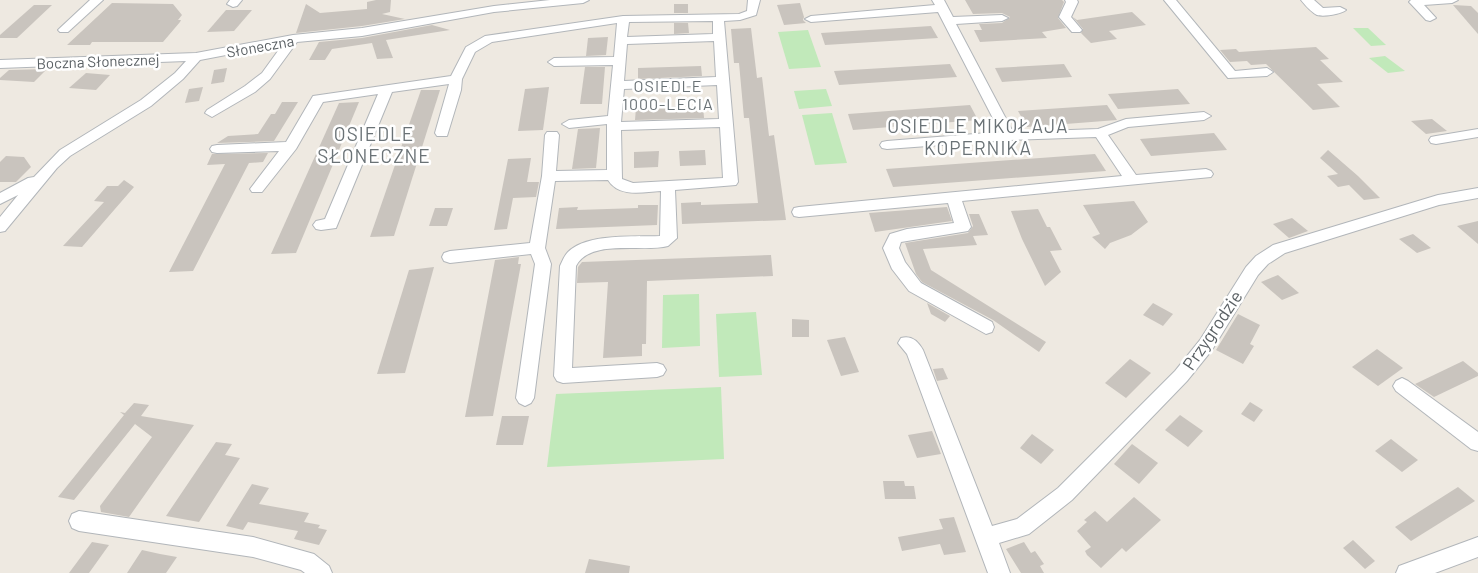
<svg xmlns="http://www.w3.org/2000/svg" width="1478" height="573" font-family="Barlow,sans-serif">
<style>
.green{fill:#c1e9ba}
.building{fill:#c9c4be}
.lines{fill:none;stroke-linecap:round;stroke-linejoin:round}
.minor-casing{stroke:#b2b6ba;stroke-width:2}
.minor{fill:#fff;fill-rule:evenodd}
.labels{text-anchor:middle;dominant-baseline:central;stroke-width:5;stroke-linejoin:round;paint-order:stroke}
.far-street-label{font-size:15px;fill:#5a6064;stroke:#fff}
.far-neighbourhood-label{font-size:16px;letter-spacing:1px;fill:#6a7276;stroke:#fff}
.street-label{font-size:18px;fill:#5a6064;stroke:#fff}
.neighbourhood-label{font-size:19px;letter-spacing:1px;fill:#6a7276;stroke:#fff}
</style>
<rect width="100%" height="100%" fill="#eee9e1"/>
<g class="green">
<path d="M1353 28H1368L1386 45 1371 46Z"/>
<path d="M808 30 821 67 789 69 778 32Z"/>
<path d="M1385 56 1405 71 1388 73 1369 58Z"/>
<path d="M826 89 832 106 799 109 794 91Z"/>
<path d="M832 113 847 163 815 165 802 115Z"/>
<path d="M699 294 700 346 662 348 663 295Z"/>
<path d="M756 312 762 375 719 377 716 314Z"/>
<path d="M721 387 724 459 547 467 556 394Z"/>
</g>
<g class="building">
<path d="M376 0H391L390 12 382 14 405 19 362 26 296 33 306 4 320 13 367 9V2Z"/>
<path d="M965 0H1062L1064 2 1058 18 1066 28 1042 32 1047 38 980 42 974 30H982L979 24 1002 23 1010 17 1002 13 973 14Z"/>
<path d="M112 3 173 4 182 15 178 20H181L180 22 163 42H92L90 45H67Z"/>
<path d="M800 3 804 17 803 20 806 23 784 25 777 5Z"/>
<rect x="674" y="4" width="14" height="9"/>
<path d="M34 5H52L17 38H0V35Z"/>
<path d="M1453 5 1471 6 1478 13V34Z"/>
<path d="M226 10H252L234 31 207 32Z"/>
<path d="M1132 12 1146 25 1109 31 1117 39 1091 43 1081 33 1083 29 1073 17 1077 20Z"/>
<path d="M674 23H688L689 33 674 34Z"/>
<path d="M432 25 450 30 386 40 393 58 377 59 372 43 332 49 325 60H309L319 42 362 38Z"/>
<path d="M931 26 938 38 825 45 821 33Z"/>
<path d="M751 28 757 78 762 77 769 136 774 135 786 220 682 224 681 203 701 202V205L758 203 749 118H744L739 63H734L731 29Z"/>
<path d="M608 37 606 55 586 56 588 38Z"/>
<path d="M1316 47 1329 59 1320 60 1343 82 1317 84 1340 107 1313 110 1266 64 1251 65 1247 61 1230 62 1220 50 1236 49 1239 52Z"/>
<path d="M950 64 957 77 839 85 834 71Z"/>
<path d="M1064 64 1072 77 1002 82 995 68Z"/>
<path d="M701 66 702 76 638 79V68Z"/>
<path d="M585 67H605L602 104H580Z"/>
<path d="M227 68 224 82 211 84 214 70Z"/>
<path d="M47 69 34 82 0 80V78L9 70Z"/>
<path d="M86 73 110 75 96 90 69 88Z"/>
<path d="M203 87 199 101 185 103 189 89Z"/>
<path d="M549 87 543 130 518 131 525 89Z"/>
<path d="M1178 89 1190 104 1118 109 1108 94Z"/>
<path d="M421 90H440L394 236 370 237Z"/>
<path d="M282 102H298L274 141 217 143 228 136 258 134 271 114H275Z"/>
<path d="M359 102 296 253 271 254 339 103Z"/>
<path d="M703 105 704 118 635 120 636 108Z"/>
<path d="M970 105 978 120 853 130 848 114Z"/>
<path d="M1107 105 1117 120 1027 127 1018 111Z"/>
<path d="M1432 119 1447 131 1426 134 1411 121Z"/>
<path d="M600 128 596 168 572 169 578 129Z"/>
<path d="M1214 133 1227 150 1151 156 1140 139Z"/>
<path d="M705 150 706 165 680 166 679 151Z"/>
<path d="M1328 150 1358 176 1380 198 1364 200 1349 185 1338 187 1327 176 1338 174 1320 158Z"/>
<path d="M659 151 658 167 634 168V152Z"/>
<path d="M268 153 263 162 249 163 193 271 169 272 225 164 207 165 212 154Z"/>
<path d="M1095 154 1106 171 893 187 886 169Z"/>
<path d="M6 156 24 157 31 167 16 182H0V162Z"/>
<path d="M531 158 527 182H539L536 197 513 198 507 229 494 230 508 159Z"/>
<path d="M124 180 134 187 82 247 63 246 104 202 94 201 107 186H118Z"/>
<path d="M1134 201 1148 222 1131 235 1110 243 1105 249 1092 237 1100 234 1083 205Z"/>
<path d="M638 205H658L657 225 556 229 559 208 578 207 577 210 638 208Z"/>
<path d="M947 207 952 221 875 232 869 213Z"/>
<path d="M435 208H453L447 226H429Z"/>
<path d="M1038 209 1047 227H1050L1062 250 1050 251 1061 272 1045 286 1022 239 1011 211Z"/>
<path d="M969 214H979L988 235 973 236 977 245 923 249 931 270 1046 342 1039 352 993 320 922 282 916 274 905 243 968 233 973 226Z"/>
<path d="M1292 218 1308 231 1289 238 1273 224Z"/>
<path d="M1478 221V244L1457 226Z"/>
<path d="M1413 234 1431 248 1417 253 1399 239Z"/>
<path d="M771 255 773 276 647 281 646 344H642V356L603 358 608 282 577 283 578 267 582 262Z"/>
<path d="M519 257 518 264H521L493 416 465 417 495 260Z"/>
<path d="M434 267 405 373 377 374 409 270Z"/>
<path d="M1278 275 1299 293 1282 300 1261 282Z"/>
<path d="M927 303 950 316 945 322 931 314Z"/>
<path d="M1153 303 1173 314 1163 326 1143 315Z"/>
<path d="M1238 314 1260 325 1250 344 1254 346 1243 364 1216 350Z"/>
<path d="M792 319 809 320V337H792Z"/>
<path d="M845 337 859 372 841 376 827 340Z"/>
<path d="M1377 349 1403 368 1378 386 1352 367Z"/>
<path d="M1130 359 1151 373 1126 398 1105 383Z"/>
<path d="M1463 361 1478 373V376L1434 397 1415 384Z"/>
<path d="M943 368 948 379 937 381 933 369Z"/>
<path d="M1250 402 1263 410 1254 422 1241 414Z"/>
<path d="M134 403 149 405 141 416 194 425 129 517 101 512 100 506 152 437 135 424 74 500 58 497 124 415 120 412 125 413Z"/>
<path d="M1180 415 1203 431 1188 447 1165 430Z"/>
<path d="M502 416H529L523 445H496Z"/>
<path d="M932 431 941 454 917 458 908 435Z"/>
<path d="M1032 434 1054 450 1041 464 1020 448Z"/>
<path d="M1391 439 1418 460 1402 472 1375 451Z"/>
<path d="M216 442 232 444 225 455 240 458 199 522 166 516Z"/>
<path d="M1132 444 1158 463 1139 484 1114 464Z"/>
<path d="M883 481H904L905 486H914L916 499H885Z"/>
<path d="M252 484 269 488 259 504 309 513 304 522 320 525 318 528 327 530 319 545 294 539 298 531 248 522 243 530 226 526Z"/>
<path d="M1458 487 1475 501 1411 541 1395 527Z"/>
<path d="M1134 497 1161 520 1126 552 1122 548 1101 568 1087 555 1085 551 1091 547 1077 531 1087 522 1084 520 1095 511 1107 522Z"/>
<path d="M954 517 966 552 944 555 940 544 902 551 898 537 943 529 939 519Z"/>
<path d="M1353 540 1375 561 1365 569 1343 548Z"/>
<path d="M92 542 109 545 89 573H69Z"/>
<path d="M1024 542 1031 553 1035 551 1044 564 1040 566 1044 573H1021L1006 549Z"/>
<path d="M142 550 160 554 177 557 166 573H127Z"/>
<path d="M589 559 630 566 629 573H585Z"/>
</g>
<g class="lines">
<g class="minor-casing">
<g id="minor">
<path d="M90 0H103L68 32H60L58 30 60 28Z"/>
<path d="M230 0H242L237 6 233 7 227 4Z"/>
<path d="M550 0H589L583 3 494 12 362 36 297 42 270 79 255 92 212 117 205 113 207 110 245 86 262 73 283 44 200 60 183 79 151 106 70 156 57 168 5 231 0 232V217L18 195 0 204V193L28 178 34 177 60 150 141 100 175 73 186 61 0 68V60L196 53 293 35 362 28 494 6Z"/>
<path d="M748 0H760L756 15 740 20 724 21 738 182 736 185 675 190 677 238 668 246C644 253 590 238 576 266L572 368 657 363 663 365 666 370 663 375 657 377 563 383 557 381 554 376 560 266C562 262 564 256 568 252 587 233 635 237 660 236L661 191C643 192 619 198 608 180L555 181 545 248 551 264 534 398 531 403 525 406 519 403 516 398 535 264 531 254 450 263 444 261 442 257 444 253 450 251 530 243 542 176 545 135 547 132H557L559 135 556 171 607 170V124L569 128 562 124 569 120 608 116 613 65 554 66 548 62 554 58 614 57 617 23 492 42 475 52 462 79 461 90 447 136H437L435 133 449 84 392 92 336 228 321 230 316 229 313 225 316 221 325 219 378 94 323 102 296 149 262 192H252L250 189 279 151 217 153 212 152 210 149 212 146 217 145 286 142 313 96 451 76 466 47 485 36 623 16 739 14 747 11ZM713 21V34L627 37 629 22ZM714 41 716 77 624 81 627 44ZM717 85 719 119 621 122 624 89ZM720 127 723 178 633 183 622 179 621 130Z"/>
<path d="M932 0H944L953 17 1002 15 1008 18 1002 21 956 24 1013 132 1098 129 1126 119 1204 112 1211 116 1204 120 1128 127 1108 135 1136 175 1206 169 1211 171 1213 174 1211 177 962 201 971 227 968 231 901 242 899 248 905 262 921 283 992 322 994 327 992 332 986 334 909 291 892 269 883 248 890 234 907 229 954 223 948 203 799 217 794 216 792 212 794 208 799 207 1122 176 1096 137 1009 140 887 149 882 148 880 145 882 142 887 141 1000 132 938 12 811 22 805 19 811 16 935 5Z"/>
<path d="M1065 0H1077L1078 2 1071 17 1082 30 1080 32H1072L1059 17 1066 2Z"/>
<path d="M1164 0H1176L1235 71 1267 68 1273 72 1267 76 1228 78Z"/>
<path d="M1301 0H1314L1323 8 1340 7 1346 10C1341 14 1324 17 1317 15 1311 12 1305 5 1301 0Z"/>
<path d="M1411 0H1458L1452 3 1424 5 1436 18 1430 21 1426 20 1411 4 1409 2Z"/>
<path d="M1478 129V137L1436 144 1431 143 1429 140 1431 137 1436 136Z"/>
<path d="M1478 188V198L1439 205 1285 253 1268 264 1258 275 1212 350 1187 381 1072 500 1029 534 999 543 1010 573H988L907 354 898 343 901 338C911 335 918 341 923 350L992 526 1017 519 1058 488 1175 371 1200 340 1246 267 1256 256 1273 245 1438 195Z"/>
<path d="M1402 378 1408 381 1478 432V451L1471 449 1396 391 1393 386 1396 381Z"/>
<path d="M79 511 253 537 314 554 329 566 332 573H305L301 570 253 557 79 531 72 528 69 521 72 514Z"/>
<path d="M1478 537V557L1435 573H1396L1399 566Z"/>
</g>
</g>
<use href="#minor" class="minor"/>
</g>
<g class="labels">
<g class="far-street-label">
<text transform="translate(260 46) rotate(-10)">Słoneczna</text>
<text transform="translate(98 61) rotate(-2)">Boczna Słonecznej</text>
</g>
<g class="far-neighbourhood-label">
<text x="668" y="85">OSIEDLE<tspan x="668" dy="18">1000-LECIA</tspan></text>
</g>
<g class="street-label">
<text transform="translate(1212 330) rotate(-56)">Przygrodzie</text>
</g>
<g class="neighbourhood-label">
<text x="978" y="125">OSIEDLE MIKOŁAJA<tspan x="978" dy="22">KOPERNIKA</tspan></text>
<text x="374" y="133">OSIEDLE<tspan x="374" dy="22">SŁONECZNE</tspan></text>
</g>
</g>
</svg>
